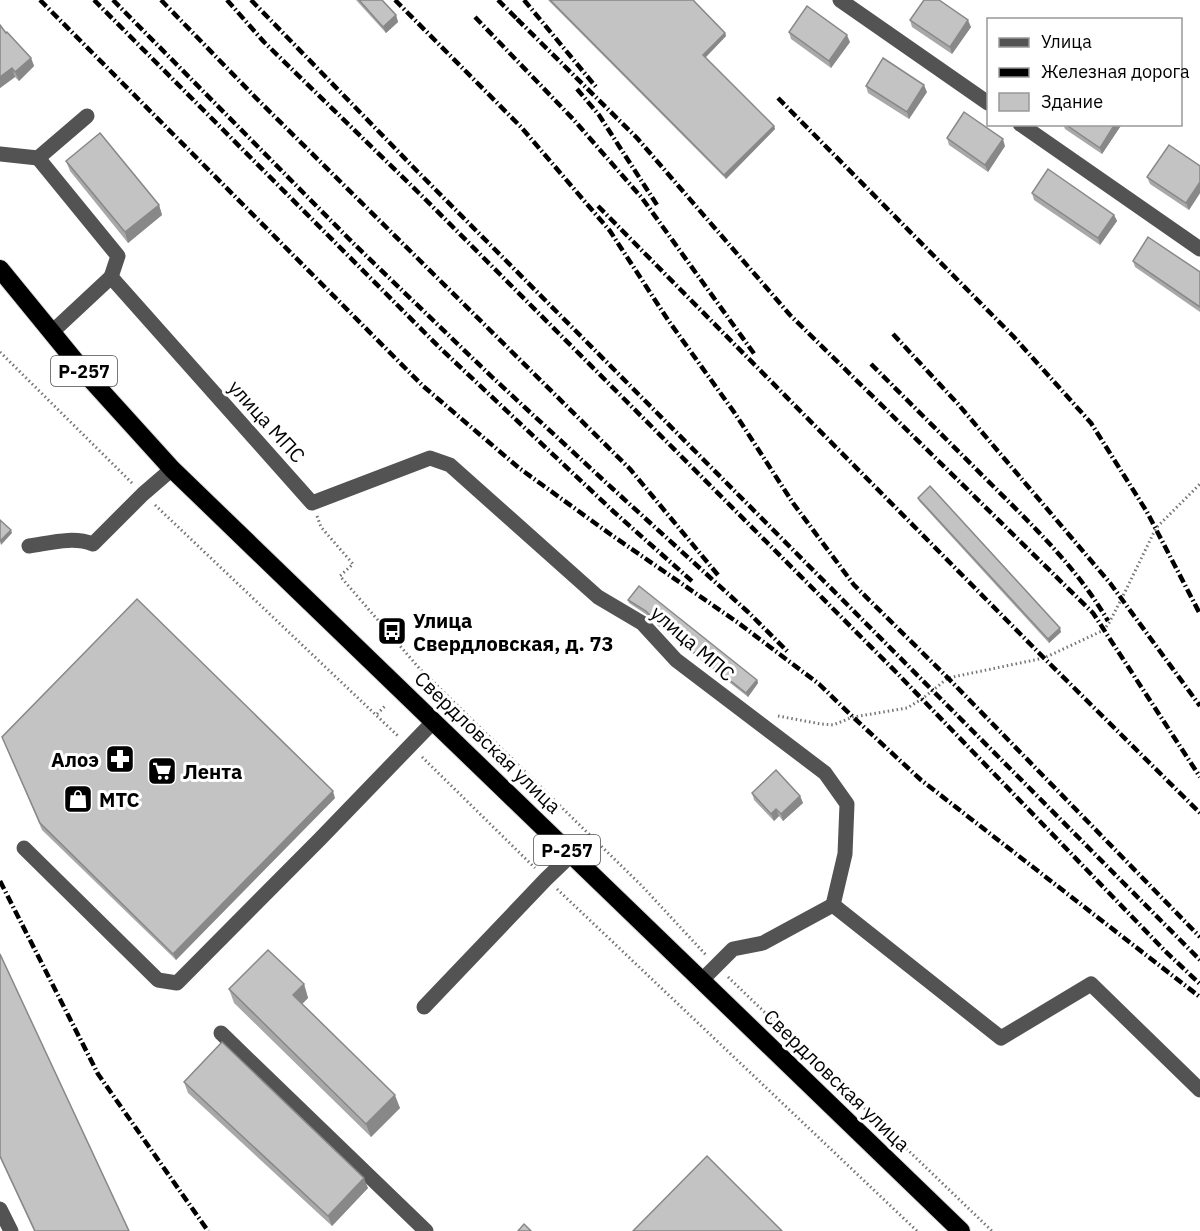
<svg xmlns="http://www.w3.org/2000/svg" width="1200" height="1231" font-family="'IBM Plex Sans',sans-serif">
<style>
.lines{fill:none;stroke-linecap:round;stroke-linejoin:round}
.highway-casing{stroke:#dbdbdb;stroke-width:20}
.path{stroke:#757575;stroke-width:3;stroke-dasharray:1.5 3;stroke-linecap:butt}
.minor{stroke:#535353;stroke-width:15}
.highway{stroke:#000;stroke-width:18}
.rail{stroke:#000;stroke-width:4.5;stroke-dasharray:9 3 1.5 3;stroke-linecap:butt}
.wall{fill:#a8a8a8}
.shaded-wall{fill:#888}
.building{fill:#c3c3c3;stroke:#888;stroke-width:1.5}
.labels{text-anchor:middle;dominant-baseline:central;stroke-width:6;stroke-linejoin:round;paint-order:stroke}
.shield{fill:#fff;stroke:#4c4c4c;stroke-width:1.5}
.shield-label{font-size:18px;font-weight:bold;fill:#000}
.street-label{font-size:20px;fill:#000;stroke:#fff}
.poi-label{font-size:20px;font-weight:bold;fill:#000;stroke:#fff;text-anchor:start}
</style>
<rect width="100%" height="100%" fill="#fff"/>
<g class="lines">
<g class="highway-casing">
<path id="highway" d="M0 269 85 373 172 469 961 1231"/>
</g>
<g class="path">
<path d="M0 352 133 484"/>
<path d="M155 505 398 736"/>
<path d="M317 516 321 527 353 564 340 576 419 668 642 886 706 955"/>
<path d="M377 714 386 705"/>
<path d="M778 716 821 724 833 725 853 717 907 708 922 699 948 678 1044 658 1104 630 1109 623 1122 598 1156 528 1200 484"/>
<path d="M422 757 535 868"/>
<path d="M557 889 917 1231"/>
<path d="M728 977 992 1231"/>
</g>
<g class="minor">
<path d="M840 0 988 103"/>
<path d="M1020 124 1200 249"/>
<path d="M0 154 38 158 87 116"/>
<path d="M38 158 118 256 111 277"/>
<path d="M51 333 111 277 312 503 430 458 450 465 598 597 642 623 676 660 825 773 847 804 845 854 833 905 1001 1038 1091 984 1200 1090"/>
<path d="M29 546C50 543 73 536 93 544L143 494 172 469"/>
<path d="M24 848 158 980 177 983 320 839 434 721"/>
<path d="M701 981 733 949 763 943 833 905"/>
<path d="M424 1007 546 879 571 855"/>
<path d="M221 1033 426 1231"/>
<path d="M0 1209 11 1231"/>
</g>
<use href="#highway" class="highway"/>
<g class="rail">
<path d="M40 0 423 386 519 468 610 534 737 622 819 684 853 717 921 780 1200 997"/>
<path d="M94 0 440 348 614 512 694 583"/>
<path d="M113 0 355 245 492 377 613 489 748 612 788 652"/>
<path d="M161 0 256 98 630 469 718 575"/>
<path d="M227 0 264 42 423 197 896 672 1165 951 1200 984"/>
<path d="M251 0 418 172 1200 960"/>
<path d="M395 0 521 127 610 231 668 320 734 412 793 503 854 585 948 678 1200 937"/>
<path d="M498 0 523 25"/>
<path d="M524 0 596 87"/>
<path d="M475 17 573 119 642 198 755 355"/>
<path d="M517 19 637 138 790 315 1093 613 1200 777"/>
<path d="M577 89 599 115 657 205"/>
<path d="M778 98 1013 336 1091 423 1147 512 1200 614"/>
<path d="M598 206 1044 658 1200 813"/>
<path d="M893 334 958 404 1110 583 1200 706"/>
<path d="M871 364C911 404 951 444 992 485 1034 527 1078 569 1108 621"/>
<path d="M0 881 98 1074 208 1231"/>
</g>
</g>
<g class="wall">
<path d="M356 0H382L396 15 398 22 386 33Z"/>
<path d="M548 0H693L725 33 726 36 705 58 774 126 775 129 726 179Z"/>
<path d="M910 20 971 27 952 54 912 27Z"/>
<path d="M0 25 6 33 31 58 34 66 19 81 15 77 0 88Z"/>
<path d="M789 32 850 42 831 68 791 39Z"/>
<path d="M866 86 927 92 909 119 868 93Z"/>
<path d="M1063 124H1122L1102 154 1065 129Z"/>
<path d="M947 138 1005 146 988 172 949 145Z"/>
<path d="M66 161 159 205 162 215 128 243 70 171Z"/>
<path d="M1200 166V193L1189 210 1150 184 1147 177Z"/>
<path d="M1032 193 1114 215 1117 221 1100 245 1034 200Z"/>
<path d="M1133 261 1200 272V312L1135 267Z"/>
<path d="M918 498 1061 632 1049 643 919 501Z"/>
<path d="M628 600 757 680 758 683 748 697 658 626 647 615 629 603Z"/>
<path d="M2 737 335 798 176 960 42 830Z"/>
<path d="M752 793 800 796 803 803 783 821 779 816 774 821 754 800Z"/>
<path d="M0 954 129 1231H34L0 1158Z"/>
<path d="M304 984 308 998 302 1004 400 1108 371 1137 234 1003 229 989Z"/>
<path d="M184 1082 368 1188 332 1226 188 1093Z"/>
</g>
<g class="shaded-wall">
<path d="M396 15 398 22 386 33 383 27Z"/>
<path d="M968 20 971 27 952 54 950 47Z"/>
<path d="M725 33 726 36 704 59 703 55Z"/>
<path d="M847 35 850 42 831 68 829 61Z"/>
<path d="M31 58 34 66 19 81 15 72Z"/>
<path d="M12 68 15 77 0 88V77Z"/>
<path d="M924 85 927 92 909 119 907 112Z"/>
<path d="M1115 124H1122L1102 154 1100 148Z"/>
<path d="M774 126 775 129 726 179 724 175Z"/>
<path d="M1003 139 1005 146 988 172 985 165Z"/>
<path d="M1200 182V193L1189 210 1186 203Z"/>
<path d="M159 205 162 215 128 243 125 232Z"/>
<path d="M1114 215 1117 221 1100 245 1098 238Z"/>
<path d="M11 530 12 533 1 545 0 541Z"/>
<path d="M1060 628 1061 632 1049 643 1048 639Z"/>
<path d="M757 680 758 683 748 697 746 693Z"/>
<path d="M333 791 335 798 176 960 173 954Z"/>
<path d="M800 796 803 803 783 821 781 814Z"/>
<path d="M776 809 779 816 774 821 771 814Z"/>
<path d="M304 984 308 998 298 1008 293 995Z"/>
<path d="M395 1095 400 1108 371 1137 366 1124Z"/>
<path d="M364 1178 368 1188 332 1226 328 1216Z"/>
</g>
<g class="building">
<path d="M359 0H382L396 15 383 27Z"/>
<path d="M550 0H693L725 33 703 55 774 126 724 175Z"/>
<path d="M924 0H939L968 20 950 47 910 20Z"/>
<path d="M807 6 847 35 829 61 789 32Z"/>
<path d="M0 25 6 33 7 32 31 58 15 72 12 68 0 77Z"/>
<path d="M883 58 924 85 907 112 866 86Z"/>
<path d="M964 112 1003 139 985 165 947 138Z"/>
<path d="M1065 124H1115L1100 148Z"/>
<path d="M100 133 159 205 125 232 66 161Z"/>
<path d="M1169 145 1200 166V182L1186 203 1147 177Z"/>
<path d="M1048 169 1114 215 1098 238 1032 193Z"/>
<path d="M1148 237 1200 272V307L1133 261Z"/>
<path d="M930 486 1060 628 1048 639 918 498Z"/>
<path d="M0 520 11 530 0 541Z"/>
<path d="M639 586 757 680 746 693 656 622 646 611 628 600Z"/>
<path d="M137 599 333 791 173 954 40 823 2 737Z"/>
<path d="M776 770 800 796 781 814 776 809 771 814 752 793Z"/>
<path d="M268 950 304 984 293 995 395 1095 366 1124 229 989Z"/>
<path d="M0 954 129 1231H35L0 1156Z"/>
<path d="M222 1042 364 1178 328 1216 184 1082Z"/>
<path d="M707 1156 782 1231H633Z"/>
<path d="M524 1224 531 1231H518Z"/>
</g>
<defs>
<g id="bus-square" transform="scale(1.5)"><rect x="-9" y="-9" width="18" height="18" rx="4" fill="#000" stroke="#fff"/><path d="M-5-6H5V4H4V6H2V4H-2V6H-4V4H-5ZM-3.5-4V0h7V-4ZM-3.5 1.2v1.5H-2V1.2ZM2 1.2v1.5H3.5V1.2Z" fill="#fff"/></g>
<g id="pharmacy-square" transform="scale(1.5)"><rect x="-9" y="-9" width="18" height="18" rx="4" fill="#000" stroke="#fff"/><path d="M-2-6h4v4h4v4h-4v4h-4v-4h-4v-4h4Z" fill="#fff"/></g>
<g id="supermarket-square" transform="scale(1.5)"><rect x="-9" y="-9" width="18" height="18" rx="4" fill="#000" stroke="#fff"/><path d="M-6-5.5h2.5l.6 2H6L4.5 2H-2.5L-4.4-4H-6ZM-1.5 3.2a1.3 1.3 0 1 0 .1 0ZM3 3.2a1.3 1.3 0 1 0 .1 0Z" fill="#fff"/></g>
<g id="shop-square" transform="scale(1.5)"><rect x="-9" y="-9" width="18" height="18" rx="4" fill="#000" stroke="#fff"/><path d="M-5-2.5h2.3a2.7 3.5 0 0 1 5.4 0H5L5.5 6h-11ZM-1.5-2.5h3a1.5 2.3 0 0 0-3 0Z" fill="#fff"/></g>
</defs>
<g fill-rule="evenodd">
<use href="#bus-square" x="392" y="631"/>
<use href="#pharmacy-square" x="120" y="759"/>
<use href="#supermarket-square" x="162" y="771"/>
<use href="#shop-square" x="78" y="799"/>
</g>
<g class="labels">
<g class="shield">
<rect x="51" y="356" width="66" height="30" rx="4.5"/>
<rect x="534" y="835" width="66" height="30" rx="4.5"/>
</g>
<g class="shield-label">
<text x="84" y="371">Р-257</text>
<text x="567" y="850">Р-257</text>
</g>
<g class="street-label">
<text transform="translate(267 421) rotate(48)">улица МПС</text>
<text transform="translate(693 643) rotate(41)">улица МПС</text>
<text transform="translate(488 742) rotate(44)">Свердловская улица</text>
<text transform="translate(837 1080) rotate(44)">Свердловская улица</text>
</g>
<g class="poi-label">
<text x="413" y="620">Улица<tspan x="413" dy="23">Свердловская, д. 73</tspan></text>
<text x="99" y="759" text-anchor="end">Алоэ</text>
<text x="183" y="771">Лента</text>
<text x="99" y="799">МТС</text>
</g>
</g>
<rect x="987" y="18" width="195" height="108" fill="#ffffff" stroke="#999999" stroke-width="1.5"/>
<rect x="999" y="38" width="30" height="9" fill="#535353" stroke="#999999" stroke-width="1.5"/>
<text x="1041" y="48" font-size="18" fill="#000000">Улица</text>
<rect x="999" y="68" width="30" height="9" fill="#000000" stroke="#999999" stroke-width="1.5"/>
<text x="1041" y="78" font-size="18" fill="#000000">Железная дорога</text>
<rect x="999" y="93" width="30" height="18" fill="#c3c3c3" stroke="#999999" stroke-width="1.5"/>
<text x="1041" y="108" font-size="18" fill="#000000">Здание</text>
</svg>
